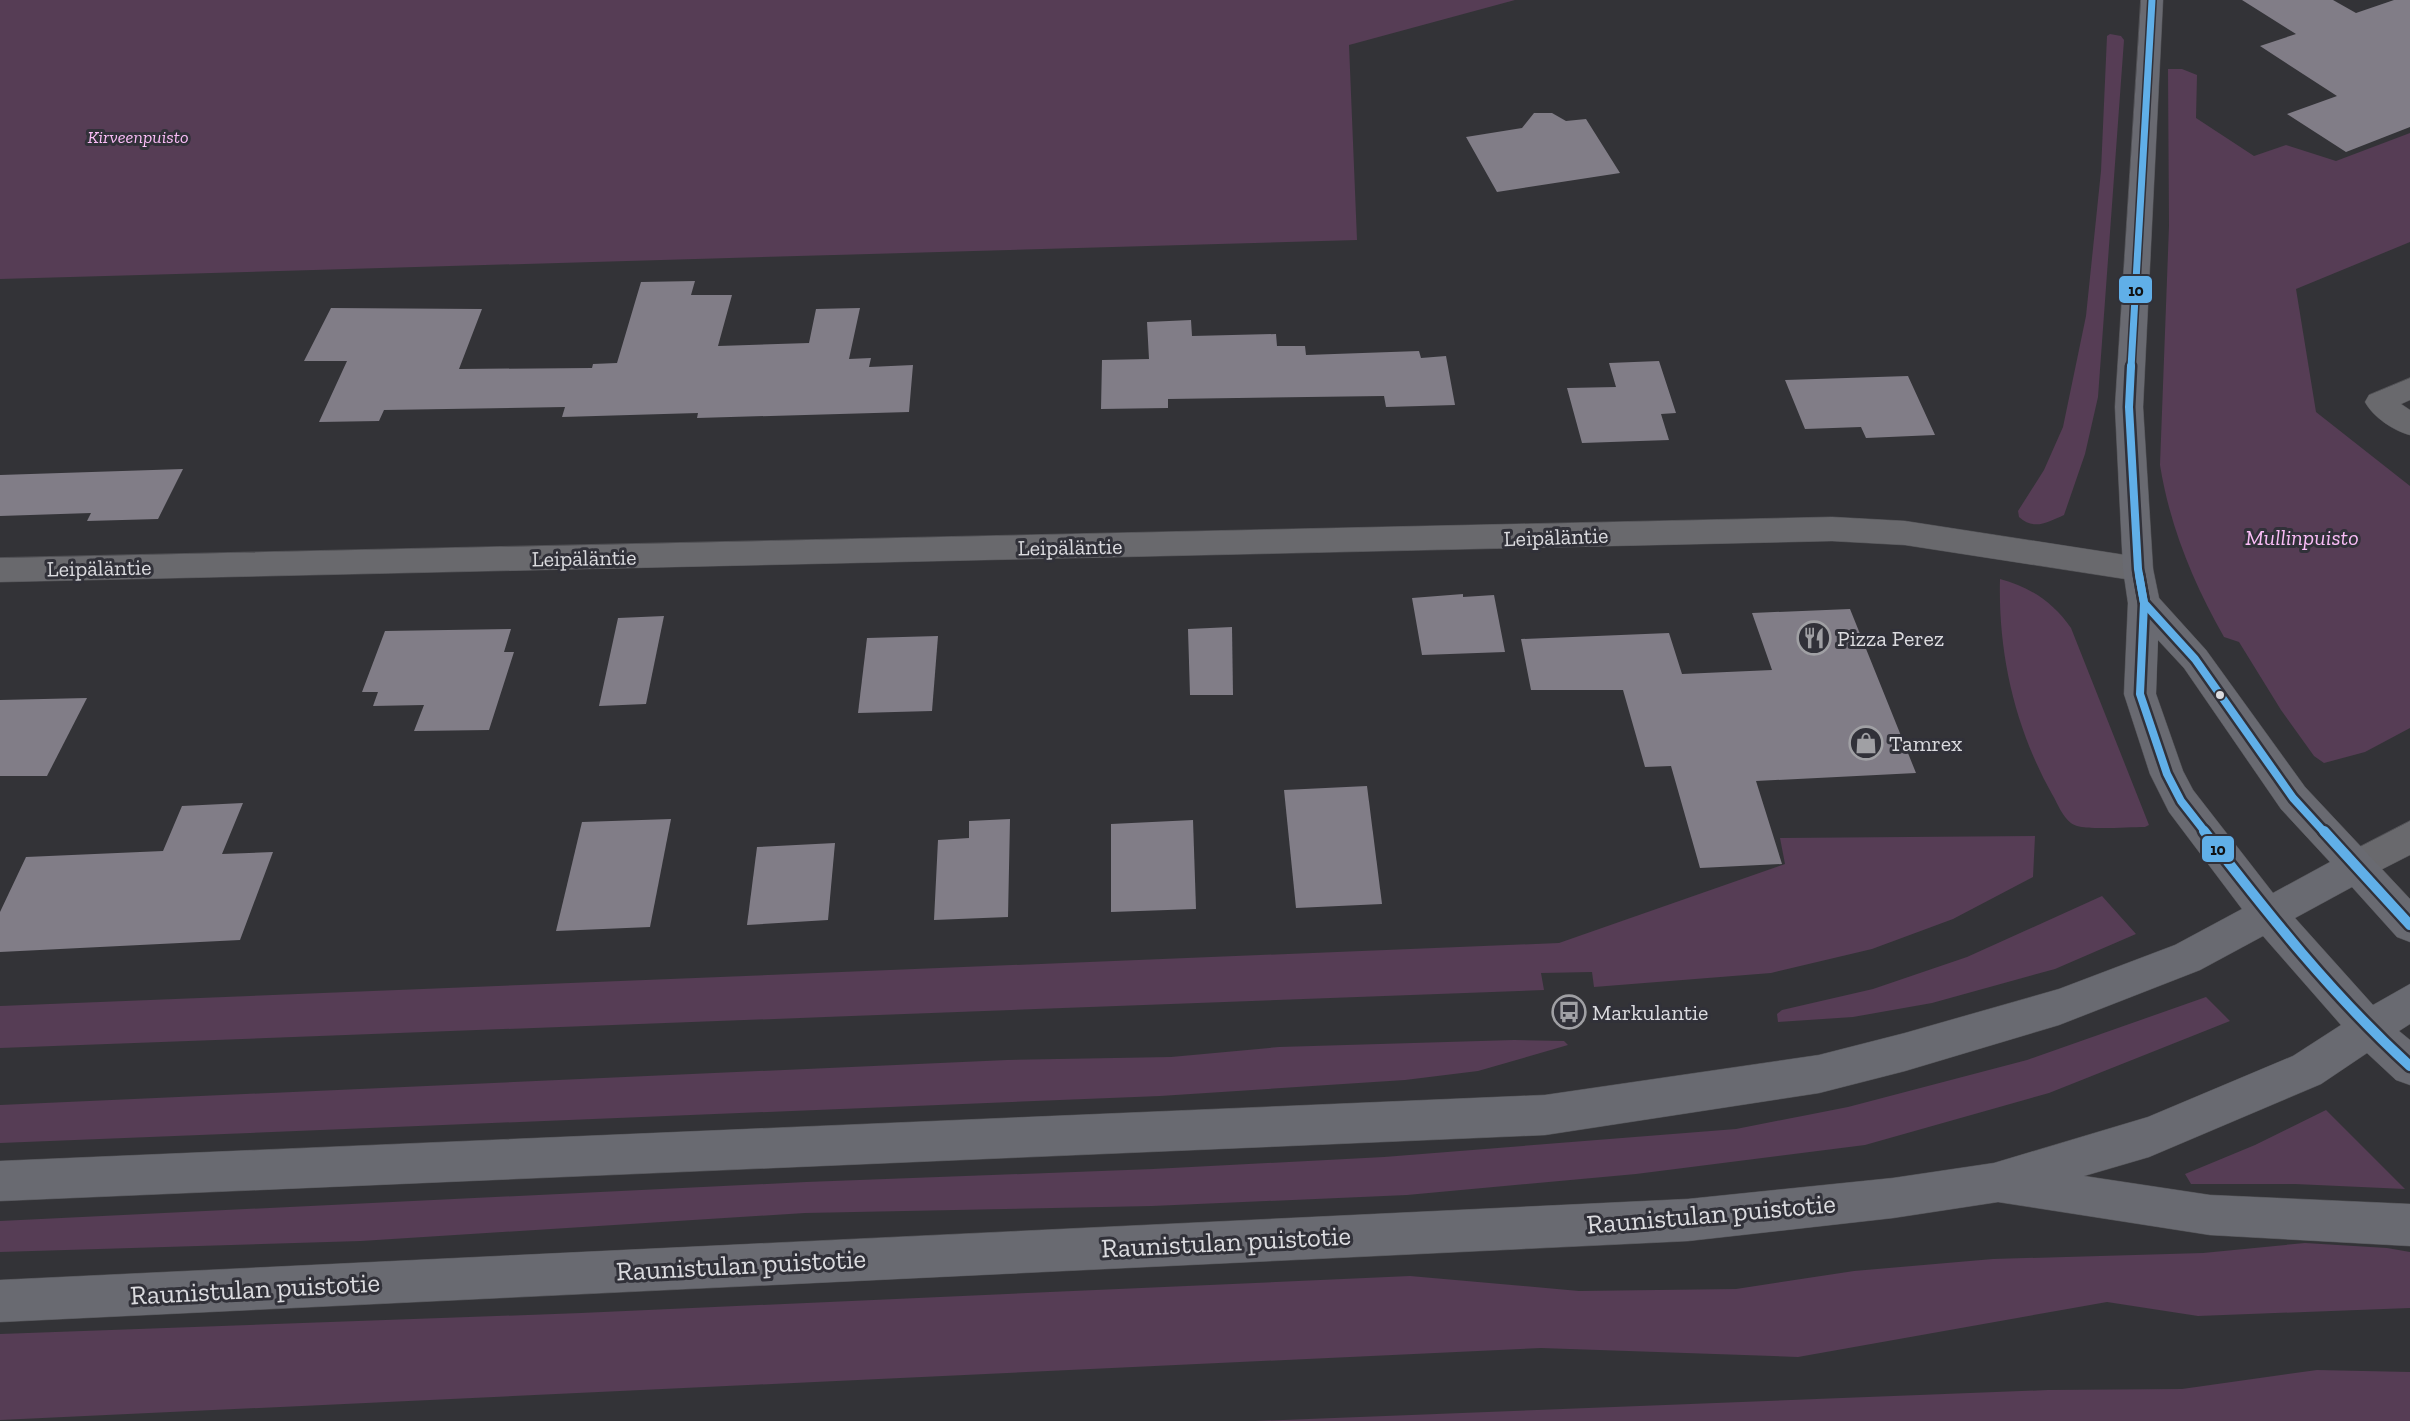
<svg xmlns="http://www.w3.org/2000/svg" width="2410" height="1421" font-family="'Zilla Slab',serif">
<style>
.green{fill:#563d55}
.building{fill:#817d87}
.lines{fill:none;stroke-linecap:round;stroke-linejoin:round}
.minor-casing{stroke:#515155;stroke-width:1}
.major-casing{stroke:#515155;stroke-width:1}
.minor{fill:#69696d;fill-rule:evenodd}
.major{fill:#696a71;fill-rule:evenodd}
.bus-1-far2-casing{stroke:#313139;stroke-width:10}
.bus-1-far1-casing{stroke:#313139;stroke-width:13}
.bus-1-casing{stroke:#313139;stroke-width:15}
.bus-1-far2{stroke:#60afe8;stroke-width:7}
.bus-1-far1{stroke:#60afe8;stroke-width:8}
.bus-1{stroke:#60afe8;stroke-width:10}
.bus-dot{fill:#dbdbdf;stroke:#313139;stroke-width:2}
.labels{text-anchor:middle;dominant-baseline:central;stroke-width:6;stroke-linejoin:round;paint-order:stroke}
.far-park-label{font-size:18px;font-style:italic;fill:#fabdf7;stroke:#313139}
.street-label{font-size:22px;fill:#dbdbdf;stroke:#313139}
.park-label{font-size:22px;font-style:italic;fill:#fabdf7;stroke:#313139}
.poi-label{font-size:22px;fill:#dbdbdf;stroke:#313139;text-anchor:start}
.near-street-label{font-size:27px;fill:#dbdbdf;stroke:#313139}
.line-badge{stroke:#313139;stroke-width:2}
.pale-badge-label{font-size:16px;text-anchor:middle;font-weight:bold;fill:#111}
</style>
<rect width="100%" height="100%" fill="#333337"/>
<g class="green">
<path d="M0 0H1515L1349 45 1357 240 0 279Z"/>
<path d="M2110 34 2121 36 2124 40 2098 397 2085 454 2064 515C2048 522 2034 531 2019 517L2018 511 2044 470 2063 427 2086 316 2101 171 2107 36Z"/>
<path d="M2168 69H2182L2197 75 2196 118 2254 156 2286 145 2336 161 2410 133V242L2296 289 2316 412 2410 486V728L2365 752 2324 763 2314 756 2281 710 2239 642 2224 637C2193 582 2170 527 2160 465L2169 226Z"/>
<path d="M2000 579C2030 587 2053 602 2071 628L2149 825 2145 827C2129 827 2090 830 2077 826 2064 822 2058 804 2052 794 2015 728 1998 654 2000 579Z"/>
<path d="M2035 836 2033 877 1953 919 1872 949 1771 973 1594 987 1592 972 1541 973 1544 990 0 1048V1006L1559 943 1785 864 1780 838Z"/>
<path d="M2102 896 2136 934 2055 969 1932 1003 1853 1017 1778 1022 1777 1014 1782 1010 1873 989 1967 957Z"/>
<path d="M2206 997 2230 1021 2049 1093 1865 1145 1636 1174 1407 1195 1152 1206 805 1213 361 1241 0 1252V1221L806 1182 1153 1169 1384 1157 1736 1129 1848 1107 2027 1060Z"/>
<path d="M1514 1040 1564 1041 1568 1045 1478 1071 1405 1080 1160 1096 0 1143V1105L1007 1060 1171 1057 1279 1047Z"/>
<path d="M2326 1110 2405 1189 2295 1184H2191L2185 1174 2255 1145Z"/>
<path d="M2305 1243 2387 1248 2410 1252V1308L2198 1316 2107 1302 1798 1357 1541 1348 0 1420V1334L581 1313 1410 1276 1579 1291 1736 1289 1854 1271 1993 1259 2203 1253Z"/>
<path d="M2317 1370 2410 1372V1421H1255L2048 1390 2182 1389Z"/>
</g>
<g class="building">
<path d="M2242 0H2333L2356 13 2394 0H2410V127L2346 152 2287 114 2337 96 2260 46 2296 34Z"/>
<path d="M1534 113H1552L1566 121 1586 119 1620 173 1497 192 1466 137 1522 128Z"/>
<path d="M695 281 691 295H732L718 346 809 343 816 309 860 308 849 359 871 358 869 367 913 365 909 412 697 418 698 413 562 417 565 407 384 410 379 421 319 422 347 361H304L331 308 482 309 459 369 592 368 593 364 617 363 641 282Z"/>
<path d="M1191 320 1192 336 1276 334 1277 346H1305L1306 355 1419 351 1421 358 1446 356 1455 405 1386 407 1384 396 1168 399V408L1101 409 1102 360 1149 359 1147 322Z"/>
<path d="M1659 361 1676 413 1661 414 1669 440 1582 443 1567 388 1616 387 1609 363Z"/>
<path d="M1908 376 1935 435 1866 438 1861 427 1805 429 1785 380Z"/>
<path d="M183 469 158 519 87 521 91 513 0 516V475Z"/>
<path d="M1463 594V597L1494 595 1505 652 1422 655 1412 598Z"/>
<path d="M1850 609 1916 773 1756 781 1782 864 1700 868 1671 766 1645 767 1623 690H1531L1521 639 1669 633 1682 674 1772 670 1752 613Z"/>
<path d="M664 616 646 704 599 706 618 618Z"/>
<path d="M1232 627 1233 695H1190L1188 629Z"/>
<path d="M511 629 504 652H514L489 730 414 731 424 705 373 706 378 692H362L385 631Z"/>
<path d="M938 636 932 711 858 713 867 638Z"/>
<path d="M87 698 47 776H0V700Z"/>
<path d="M1367 786 1382 904 1296 908 1284 790Z"/>
<path d="M243 803 222 854 273 852 240 940 0 952V912L26 857 163 851 182 806Z"/>
<path d="M671 819 650 927 556 931 582 822Z"/>
<path d="M1010 819 1008 917 934 920 938 840 969 838V821Z"/>
<path d="M1193 820 1196 909 1111 912V824Z"/>
<path d="M835 843 828 920 747 925 757 847Z"/>
</g>
<g class="lines">
<g class="minor-casing">
<g id="minor">
<path d="M2410 378V400L2401 404 2410 410V435C2394 431 2373 417 2365 402L2369 395Z"/>
<path d="M1832 517 1905 521 2138 557 2149 560 2153 569 2149 578 2138 581 1905 545 1832 541 0 582V558Z"/>
<path d="M2410 821V855L2355 883 2342 878 2337 867 2342 856Z"/>
</g>
</g>
<g class="major-casing">
<path id="major" d="M2141 0H2163L2143 407 2153 569 2159 598 2206 650 2305 787 2410 899V942L2397 937 2352 887 2295 918 2373 1005 2410 984V1024L2399 1031 2410 1040V1085L2396 1080 2367 1053 2321 1084 2149 1157 2084 1176 2210 1195 2410 1204V1246L2210 1235 1998 1202 1893 1218 1688 1241 0 1322V1280L1688 1199 1893 1178 1994 1163 2148 1117 2293 1056 2341 1025 2263 936 2200 970 2059 1025 1905 1071 1819 1093 1545 1135 0 1201V1161L1545 1095 1819 1055 1905 1033 2059 989 2175 945 2242 909 2169 812 2150 774 2124 694 2128 603 2123 569 2115 407ZM2158 640 2184 668 2281 809 2330 862 2273 893 2193 790 2183 771 2156 694Z"/>
</g>
<use href="#minor" class="minor"/>
<use href="#major" class="major"/>
<g class="bus-1-far2-casing">
<path id="bus-1-far2" d="M2131 368 2152 0"/>
</g>
<g class="bus-1-far1-casing">
<g id="bus-1-far1">
<path d="M2131 366 2129 407 2138 569 2144 603 2140 694 2167 774 2181 801 2206 833"/>
<path d="M2139 575 2144 603 2195 659 2293 798 2325 833"/>
</g>
</g>
<g class="bus-1-casing">
<g id="bus-1">
<path d="M2204 831C2268 914 2333 996 2410 1066"/>
<path d="M2324 831 2410 925"/>
</g>
</g>
<use href="#bus-1-far2" class="bus-1-far2"/>
<use href="#bus-1-far1" class="bus-1-far1"/>
<use href="#bus-1" class="bus-1"/>
</g>
<defs>
<g id="restaurant-ring" transform="scale(1.725)"><circle r="9.5" fill="#313139" stroke="#a0a0a4" stroke-width="1.5"/><path d="M-5-6h1v4h1v-4h1v4h1v-4h1v5L-1.5 .5V6h-2V.5L-5-1ZM5-6V6H3V1.5H1.5Q1.5-4 5-6Z" fill="#a0a0a4"/></g>
<g id="shop-ring" transform="scale(1.725)"><circle r="9.5" fill="#313139" stroke="#a0a0a4" stroke-width="1.5"/><path d="M-5-2.5h2.3a2.7 3.5 0 0 1 5.4 0H5L5.5 6h-11ZM-1.5-2.5h3a1.5 2.3 0 0 0-3 0Z" fill="#a0a0a4"/></g>
<g id="bus-ring" transform="scale(1.725)"><circle r="9.5" fill="#313139" stroke="#a0a0a4" stroke-width="1.5"/><path d="M-5-6H5V4H4V6H2V4H-2V6H-4V4H-5ZM-3.5-4V0h7V-4ZM-3.5 1.2v1.5H-2V1.2ZM2 1.2v1.5H3.5V1.2Z" fill="#a0a0a4"/></g>
</defs>
<g fill-rule="evenodd">
<use href="#restaurant-ring" x="1814" y="638"/>
<use href="#shop-ring" x="1866" y="743"/>
<use href="#bus-ring" x="1569" y="1012"/>
</g>
<circle class="bus-dot" cx="2220" cy="695" r="5"/>
<g class="labels">
<g class="far-park-label">
<text x="138" y="137">Kirveenpuisto</text>
</g>
<g class="street-label">
<text transform="translate(1556 537) rotate(-2)">Leipäläntie</text>
<text transform="translate(1070 547) rotate(-1)">Leipäläntie</text>
<text transform="translate(584 558) rotate(-1)">Leipäläntie</text>
<text transform="translate(99 568) rotate(-1)">Leipäläntie</text>
</g>
<g class="park-label">
<text x="2302" y="537">Mullinpuisto</text>
</g>
<g class="poi-label">
<text x="1837" y="638">Pizza Perez</text>
<text x="1889" y="743">Tamrex</text>
<text x="1592" y="1012">Markulantie</text>
</g>
<g class="near-street-label">
<text transform="translate(1711 1214) rotate(-5)">Raunistulan puistotie</text>
<text transform="translate(1226 1242) rotate(-3)">Raunistulan puistotie</text>
<text transform="translate(741 1265) rotate(-3)">Raunistulan puistotie</text>
<text transform="translate(255 1289) rotate(-3)">Raunistulan puistotie</text>
</g>
</g>
<g class="line-badge">
<rect x="2118" y="275" width="35" height="29" rx="6" fill="#60afe8"/>
<rect x="2201" y="835" width="34" height="28" rx="6" fill="#60afe8"/>
</g>
<g class="pale-badge-label">
<text x="2136" y="296">10</text>
<text x="2218" y="855">10</text>
</g>
</svg>
